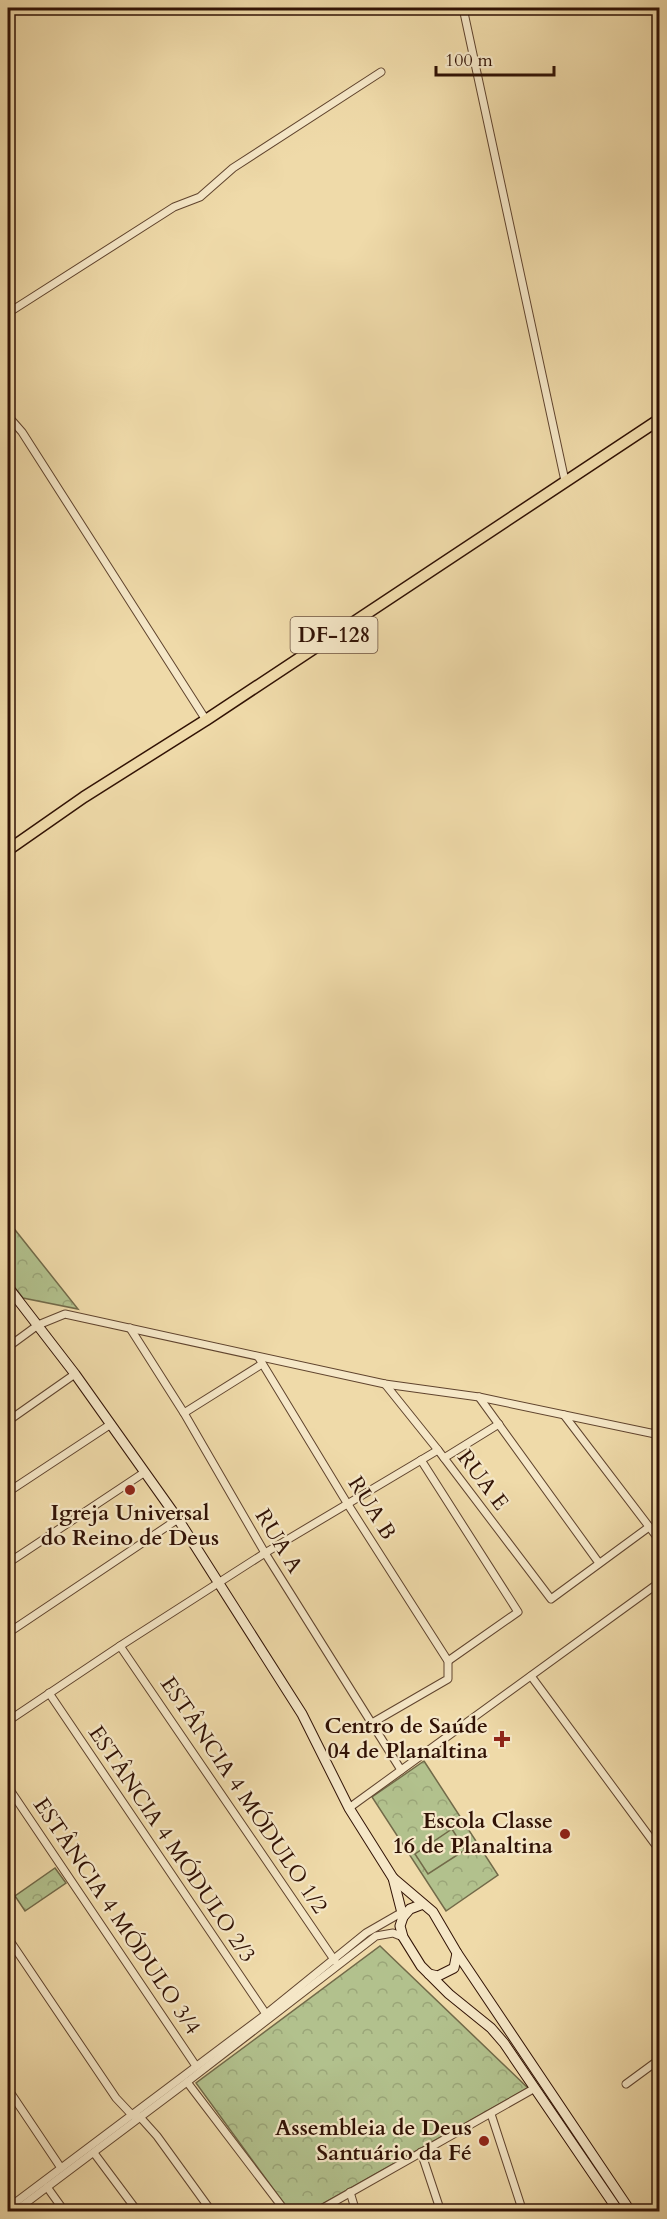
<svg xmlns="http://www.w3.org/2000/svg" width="667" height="2219" font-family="Cardo,serif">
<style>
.park{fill:url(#park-crowns);stroke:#726a49;stroke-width:1.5}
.pitch{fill:#b2c18d;stroke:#726a49;stroke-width:1.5}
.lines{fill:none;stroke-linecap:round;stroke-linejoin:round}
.street-casing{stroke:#60442e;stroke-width:9}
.secondary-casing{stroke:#311205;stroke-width:11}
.primary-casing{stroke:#311205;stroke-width:13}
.street{stroke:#f5e7c7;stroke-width:7}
.secondary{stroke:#f5e7c7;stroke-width:9}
.primary{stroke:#efdaa9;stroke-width:10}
.poi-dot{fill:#8f2418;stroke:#f5e7c7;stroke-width:2}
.labels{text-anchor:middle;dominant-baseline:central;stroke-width:4.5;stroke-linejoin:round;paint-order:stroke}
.shield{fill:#f5e7c7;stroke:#6c523f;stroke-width:1.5}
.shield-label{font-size:21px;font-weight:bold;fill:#311205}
.street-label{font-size:22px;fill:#311205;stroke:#f5e7c7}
.poi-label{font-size:22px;font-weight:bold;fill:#311205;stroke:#f5e7c7;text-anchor:end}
</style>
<defs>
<pattern id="park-crowns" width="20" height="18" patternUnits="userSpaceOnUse" patternTransform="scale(1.5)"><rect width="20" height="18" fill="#b2c18d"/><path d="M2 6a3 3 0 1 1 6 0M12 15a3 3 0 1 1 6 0" fill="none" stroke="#9aa578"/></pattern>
</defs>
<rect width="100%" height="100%" fill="#efdaa9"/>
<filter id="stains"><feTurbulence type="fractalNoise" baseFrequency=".00333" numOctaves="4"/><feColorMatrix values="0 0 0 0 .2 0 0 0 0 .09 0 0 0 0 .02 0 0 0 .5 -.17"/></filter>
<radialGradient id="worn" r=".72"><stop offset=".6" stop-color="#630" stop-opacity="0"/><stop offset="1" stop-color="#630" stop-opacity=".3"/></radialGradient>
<g class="park">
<path d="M8 1221 78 1309 23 1298 8 1279Z"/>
<path d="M424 1761 498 1875 446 1911 372 1797Z"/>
<path d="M55 1868 66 1883 25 1911 15 1896Z"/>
<path d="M380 1946 528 2088 310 2211 290 2212 196 2083Z"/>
</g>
<path class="pitch" d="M452 1829 465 1850 428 1874 415 1854Z"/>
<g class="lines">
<g class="street-casing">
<g id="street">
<path d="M463 8 565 481"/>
<path d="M8 313 174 207 200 197 233 168 381 72"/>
<path d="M8 416 22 432 206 720"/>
<path d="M130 1328 184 1413 265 1553 401 1770"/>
<path d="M8 1347 38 1325 65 1314 385 1384 479 1397 660 1435"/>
<path d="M259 1358 347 1503 448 1661V1679L372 1723"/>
<path d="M385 1384 438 1450 551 1599 649 1527"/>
<path d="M479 1397 599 1563"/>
<path d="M184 1413 262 1364"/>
<path d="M564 1415 660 1541"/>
<path d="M8 1421 75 1374"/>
<path d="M444 1458 499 1424"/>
<path d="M421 1460 518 1612 448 1661"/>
<path d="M8 1492 111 1424"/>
<path d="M8 1563 145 1472"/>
<path d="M8 1633 178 1519"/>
<path d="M120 1646 335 1961"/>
<path d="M531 1676 660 1851"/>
<path d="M49 1693 266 2014"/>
<path d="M8 1721 120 1646 265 1553 438 1450"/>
<path d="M8 1787 196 2066"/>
<path d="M349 1808 660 1582"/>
<path d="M8 1938 116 2098 132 2115 140 2117 157 2136 212 2212"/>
<path d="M187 2082 286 2212"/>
<path d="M626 2084 660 2059"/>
<path d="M8 2089 61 2168"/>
<path d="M491 2114 523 2212"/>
<path d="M421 2152 441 2212"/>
<path d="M94 2153 138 2212"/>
<path d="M47 2187 65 2212"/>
<path d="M350 2192 356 2212"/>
<path d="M8 2208 266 2014 366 1933 399 1914 403 1917"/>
<path d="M14 2212 187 2082 376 1936 393 1933 403 1937"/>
<path d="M316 2212 535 2088"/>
</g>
</g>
<g class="secondary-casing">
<g id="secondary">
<path d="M8 1287 75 1374 178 1519 302 1714 349 1808 393 1878 403 1917 400 1926 403 1937 421 1966 449 1994 491 2028 504 2043 619 2212"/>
<path d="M393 1878 433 1912 457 1953 631 2212"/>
<path d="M403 1917 410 1909 423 1904"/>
<path d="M429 1974 438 1976 454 1968 457 1953"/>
</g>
</g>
<g class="primary-casing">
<path id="primary" d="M8 850 84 797 206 720 660 419"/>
</g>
<use href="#street" class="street"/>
<use href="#secondary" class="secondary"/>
<use href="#primary" class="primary"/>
</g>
<g class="poi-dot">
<circle cx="130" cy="1490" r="6"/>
<path d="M499 1730h6v6h6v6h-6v6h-6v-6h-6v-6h6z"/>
<circle cx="565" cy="1834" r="6"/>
<circle cx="484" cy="2141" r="6"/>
</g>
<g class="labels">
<rect class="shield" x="290.5" y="617" width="87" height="36" rx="4.5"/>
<g class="shield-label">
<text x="334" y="635">DF-128</text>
</g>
<g class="street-label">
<text transform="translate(483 1480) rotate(53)">RUA E</text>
<text transform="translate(372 1508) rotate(58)">RUA B</text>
<text transform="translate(279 1541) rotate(59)">RUA A</text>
<text transform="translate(244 1795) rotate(56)">ESTÂNCIA 4 MÓDULO 1/2</text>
<text transform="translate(172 1844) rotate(56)">ESTÂNCIA 4 MÓDULO 2/3</text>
<text transform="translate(117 1916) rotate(56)">ESTÂNCIA 4 MÓDULO 3/4</text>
</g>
<g class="poi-label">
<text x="130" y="1513" text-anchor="middle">Igreja Universal<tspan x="130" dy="25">do Reino de Deus</tspan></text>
<text x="488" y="1726">Centro de Saúde<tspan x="488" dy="25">04 de Planaltina</tspan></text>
<text x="553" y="1821">Escola Classe<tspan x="553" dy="25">16 de Planaltina</tspan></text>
<text x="472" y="2128">Assembleia de Deus<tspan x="472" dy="25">Santuário da Fé</tspan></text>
</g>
</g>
<rect width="667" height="2219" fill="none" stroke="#efdaa9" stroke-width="30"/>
<rect x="9" y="9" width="649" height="2201" fill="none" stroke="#311205" stroke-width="3"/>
<rect x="15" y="15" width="637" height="2189" fill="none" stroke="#311205" stroke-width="1.5"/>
<path d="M436 66v9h118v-9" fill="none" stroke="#311205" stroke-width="3"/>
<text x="445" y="66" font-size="18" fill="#311205" stroke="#f5e7c7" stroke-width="4.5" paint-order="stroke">100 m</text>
<rect width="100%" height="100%" filter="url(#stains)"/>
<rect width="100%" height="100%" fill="url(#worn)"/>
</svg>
